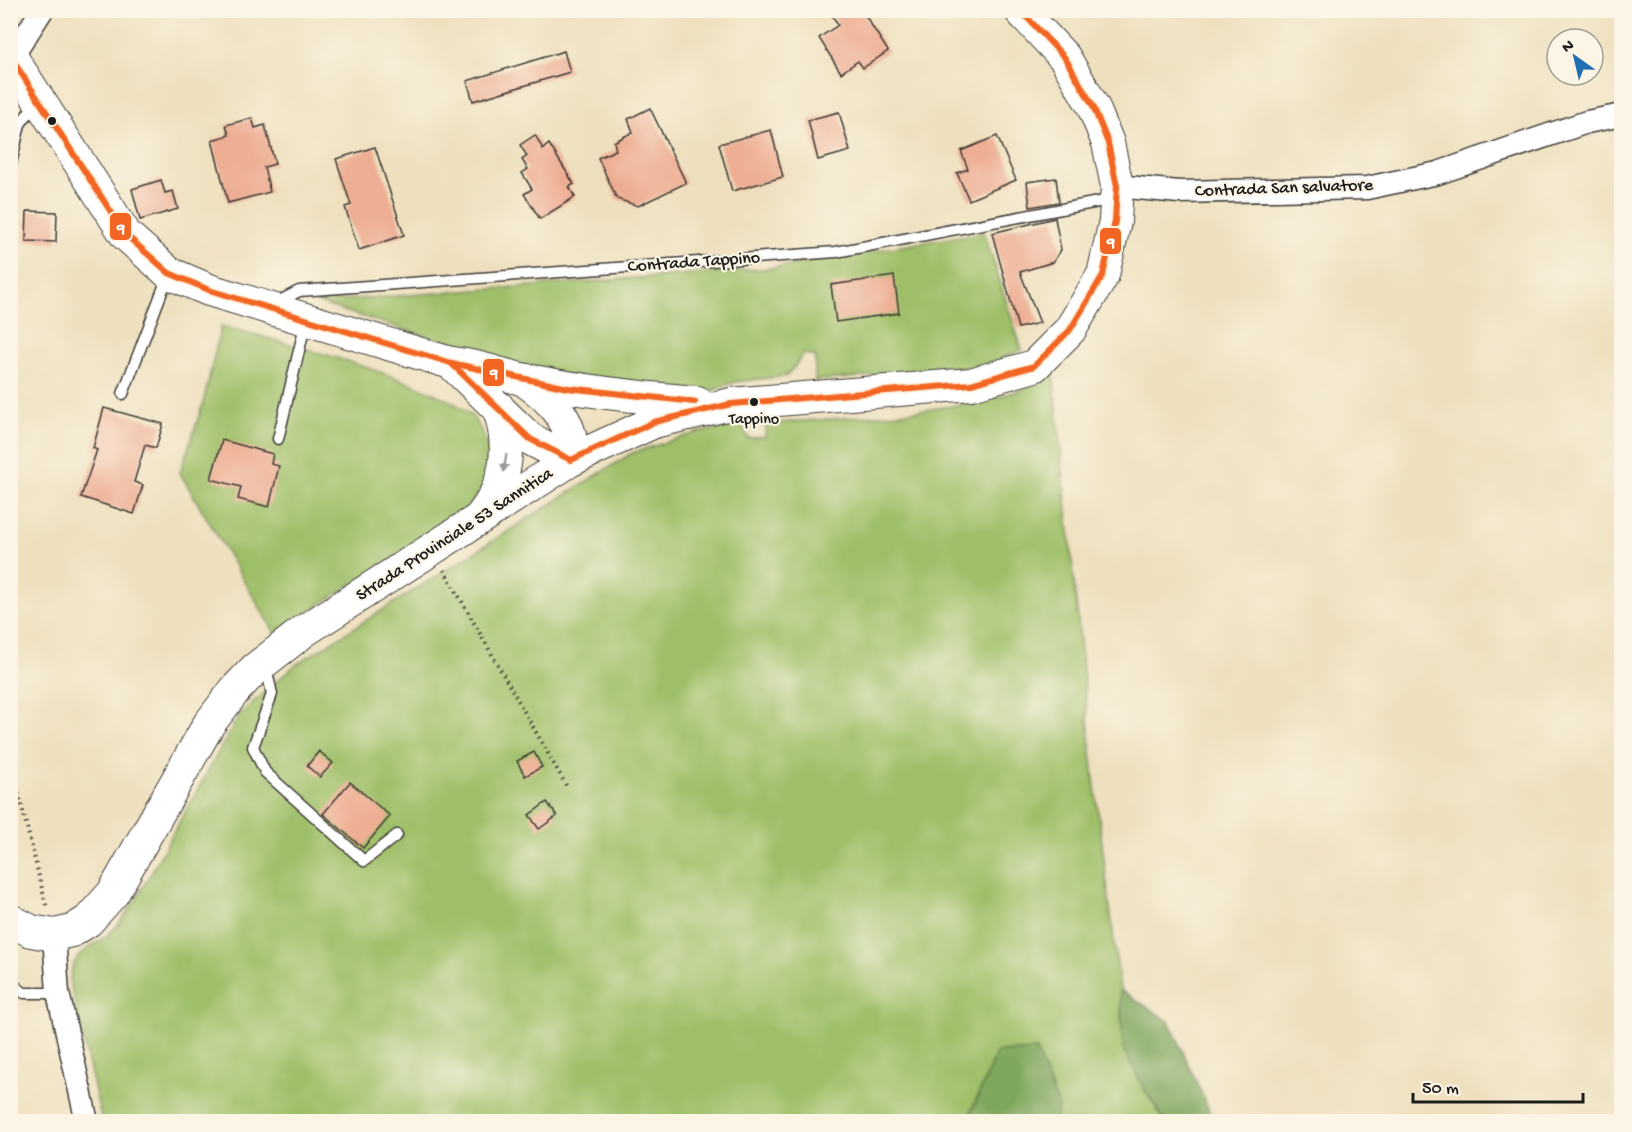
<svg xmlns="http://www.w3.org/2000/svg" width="1632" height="1132" font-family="'Gochi Hand',sans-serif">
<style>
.green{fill:#9ebf68;stroke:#5d6e42;stroke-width:1.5}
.forest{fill:#7ea65c;stroke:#4d613c;stroke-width:1.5}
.building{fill:#edae93}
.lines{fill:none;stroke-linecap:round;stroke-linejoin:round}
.lane-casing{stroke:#3c3934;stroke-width:13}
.street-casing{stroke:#3c3934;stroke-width:25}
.secondary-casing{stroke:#3c3934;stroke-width:34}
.path{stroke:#3c3934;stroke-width:4;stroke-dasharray:1.5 4.5;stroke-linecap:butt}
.lane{stroke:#fff;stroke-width:10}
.street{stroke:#fff;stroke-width:22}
.secondary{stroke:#fff;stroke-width:32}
.bus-1-casing{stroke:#fcf5e5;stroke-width:10}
.bus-1{stroke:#f26522;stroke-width:6}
.oneway{fill:#999}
.bus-dot{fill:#1c1c1c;stroke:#fcf5e5;stroke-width:2}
.labels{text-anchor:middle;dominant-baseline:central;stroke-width:4.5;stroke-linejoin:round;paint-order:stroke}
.bus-label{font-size:16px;fill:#1c1c1c;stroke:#fcf5e5}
.street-label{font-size:18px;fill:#1c1c1c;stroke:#fcf5e5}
.line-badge{stroke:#fcf5e5;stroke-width:2}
.badge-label{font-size:16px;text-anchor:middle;font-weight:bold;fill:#fff}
</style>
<rect width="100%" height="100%" fill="#fcf5e5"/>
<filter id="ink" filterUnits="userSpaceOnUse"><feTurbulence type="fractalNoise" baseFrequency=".0167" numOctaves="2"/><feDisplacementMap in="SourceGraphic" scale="12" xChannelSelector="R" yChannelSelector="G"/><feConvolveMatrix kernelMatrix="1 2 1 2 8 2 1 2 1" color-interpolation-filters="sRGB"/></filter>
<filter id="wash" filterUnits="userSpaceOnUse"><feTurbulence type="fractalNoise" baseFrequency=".008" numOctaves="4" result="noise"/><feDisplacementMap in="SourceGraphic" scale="24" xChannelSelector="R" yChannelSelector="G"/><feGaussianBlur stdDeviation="1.35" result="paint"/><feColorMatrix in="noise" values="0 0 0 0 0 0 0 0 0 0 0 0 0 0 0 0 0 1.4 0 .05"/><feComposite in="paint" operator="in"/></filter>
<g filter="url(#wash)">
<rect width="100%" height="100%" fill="#eee0be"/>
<g class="green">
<path d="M984 232 1022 350 983 366 815 381V356L804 354 787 376 735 382 701 395 542 372 315 302 772 268Z"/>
<path d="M221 326C269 338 448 384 474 419 499 453 489 486 463 514L275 633 180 473 203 404Z"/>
<path d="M1053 371 1093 770 1120 990 1123 1049 1146 1092 1165 1121H1056L1058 1105 997 1052 967 1121H102L70 984C70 947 95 950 115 928 123 920 128 910 135 901L240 714 295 665 632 453 699 432 742 425 748 438 765 437 766 424C850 416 940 415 1021 390 1032 387 1043 377 1053 371Z"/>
</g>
<g class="forest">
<path d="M1120 990 1169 1021 1214 1121H1165L1146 1092 1123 1049Z"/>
<path d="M1036 1050 1058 1105 1056 1121H967L997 1052Z"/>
</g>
<g id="blocks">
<g class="building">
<path d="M829 10H862L888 51 863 68 858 61 841 73 819 38 838 25Z"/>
<path d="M564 51 570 72 473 101 467 81Z"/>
<path d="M650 108 686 183 638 206 617 199 598 158 616 150 614 142 633 132 628 119Z"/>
<path d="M839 112 850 151 818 160 808 120Z"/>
<path d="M252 118 255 128 265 125 275 164 264 167 270 192 228 203 212 140 229 135 226 125Z"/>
<path d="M771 130 783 177 732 191 719 144Z"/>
<path d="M535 135 543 149 549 144 574 184 569 187 575 197 540 219 524 194 532 189 522 173 528 169 522 160 527 156 520 145Z"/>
<path d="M997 136 1016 180 969 200 957 173 968 169 961 151Z"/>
<path d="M375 147 404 235 359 250 345 207 351 205 336 159Z"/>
<path d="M1056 178 1059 202 1030 207 1027 182Z"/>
<path d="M161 180 165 193 173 191 178 209 140 220 132 189Z"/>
<path d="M27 211 57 212 56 242 26 241Z"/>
<path d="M1055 218 1061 250 1053 262 1020 272 1040 323 1018 328 992 233Z"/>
<path d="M894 276 899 313 836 322 831 285Z"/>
<path d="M104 408 163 424 156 448 145 445 134 482 143 485 134 514 81 497 97 450 93 448Z"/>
<path d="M222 440 273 454 271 464 279 466 269 507 238 499 241 487 211 479Z"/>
<path d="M319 751 333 763 320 777 307 766Z"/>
<path d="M534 752 542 767 525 776 517 761Z"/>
<path d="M350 782 390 816 363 848 323 814Z"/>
<path d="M547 802 557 816 539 829 529 815Z"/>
</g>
</g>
</g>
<g filter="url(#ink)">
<use href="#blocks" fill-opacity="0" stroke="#3c3934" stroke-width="1.5"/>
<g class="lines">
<g class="lane-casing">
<g id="lane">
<path d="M10 168 20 124 36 103"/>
<path d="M276 303 299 291 836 252 1114 199"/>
<path d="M123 394 168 276"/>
<path d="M278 439 306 321"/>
<path d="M266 667 272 694 253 747 265 772 364 861 397 835"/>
<path d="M10 982 24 993H58"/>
</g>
</g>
<g class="street-casing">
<g id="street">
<path d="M12 57 42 10"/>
<path d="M1117 186 1179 192 1367 188 1438 173 1587 122 1622 115"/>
<path d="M54 935 58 993 87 1122"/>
</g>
</g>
<g class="secondary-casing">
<g id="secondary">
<path d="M10 55 126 235 169 273 209 290 451 363C477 365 501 375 527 380 583 391 640 398 697 402"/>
<path d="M451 363 530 439 571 460"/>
<path d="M524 380C553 400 576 423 571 460"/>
<path d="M482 515C508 482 512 446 498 407"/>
<path d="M10 920 31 931 54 935 72 931 88 921 113 893 209 724 235 690 255 669 304 631 571 460 654 422 731 404 971 384 1034 366 1070 330 1103 275 1115 221 1117 186 1108 143 1093 106 1065 58 1020 10"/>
</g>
</g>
<g class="path">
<path d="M444 570 567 787"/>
<path d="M10 758 47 909"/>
</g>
<use href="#lane" class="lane"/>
<use href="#street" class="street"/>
<use href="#secondary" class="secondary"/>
<g class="bus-1-casing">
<g id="bus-1">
<path d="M10 56 126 235 169 273 209 290 451 363 568 388 695 402"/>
<path d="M451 363 530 439 571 460 654 422 731 404 971 384 1034 366 1070 330 1103 275 1115 221 1117 186 1108 143 1093 106 1065 58 1020 10"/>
</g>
</g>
<use href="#bus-1" class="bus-1"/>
</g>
<defs><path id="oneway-solid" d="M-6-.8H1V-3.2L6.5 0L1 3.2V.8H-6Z" transform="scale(1.5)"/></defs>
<use class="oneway" href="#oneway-solid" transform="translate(505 463) rotate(99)"/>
</g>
<g class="bus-dot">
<circle cx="52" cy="121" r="5"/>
<circle cx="754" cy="402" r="5"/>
</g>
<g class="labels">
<g class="bus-label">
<text x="754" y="420">Tappino</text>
</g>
<g class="street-label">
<text transform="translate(1284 189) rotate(-2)">Contrada San salvatore</text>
<text transform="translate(694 263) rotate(-4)">Contrada Tappino</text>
<text transform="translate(455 535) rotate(-33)">Strada Provinciale 53 Sannitica</text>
</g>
</g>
<g class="line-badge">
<rect x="109" y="212" width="23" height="29" rx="6" fill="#f26522"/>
<rect x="1099" y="227" width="23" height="28" rx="6" fill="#f26522"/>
<rect x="482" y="358" width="23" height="29" rx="6" fill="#f26522"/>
</g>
<g class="badge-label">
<text x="121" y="233">9</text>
<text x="1111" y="247">9</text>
<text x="494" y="378">9</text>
</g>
<rect width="1632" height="1132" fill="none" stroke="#fcf5e5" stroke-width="36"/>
<g transform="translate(1575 57) rotate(326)"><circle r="28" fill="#fcf5e5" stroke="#a29e95" stroke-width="1.5"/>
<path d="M0-4.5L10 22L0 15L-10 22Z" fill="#1f6fb2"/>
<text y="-9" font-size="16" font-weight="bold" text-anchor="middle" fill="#1c1c1c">N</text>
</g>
<path d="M1413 1093v9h170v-9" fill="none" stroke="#1c1c1c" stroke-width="3"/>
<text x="1422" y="1093" font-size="18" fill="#1c1c1c" stroke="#fcf5e5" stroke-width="4.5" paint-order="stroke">50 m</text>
</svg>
